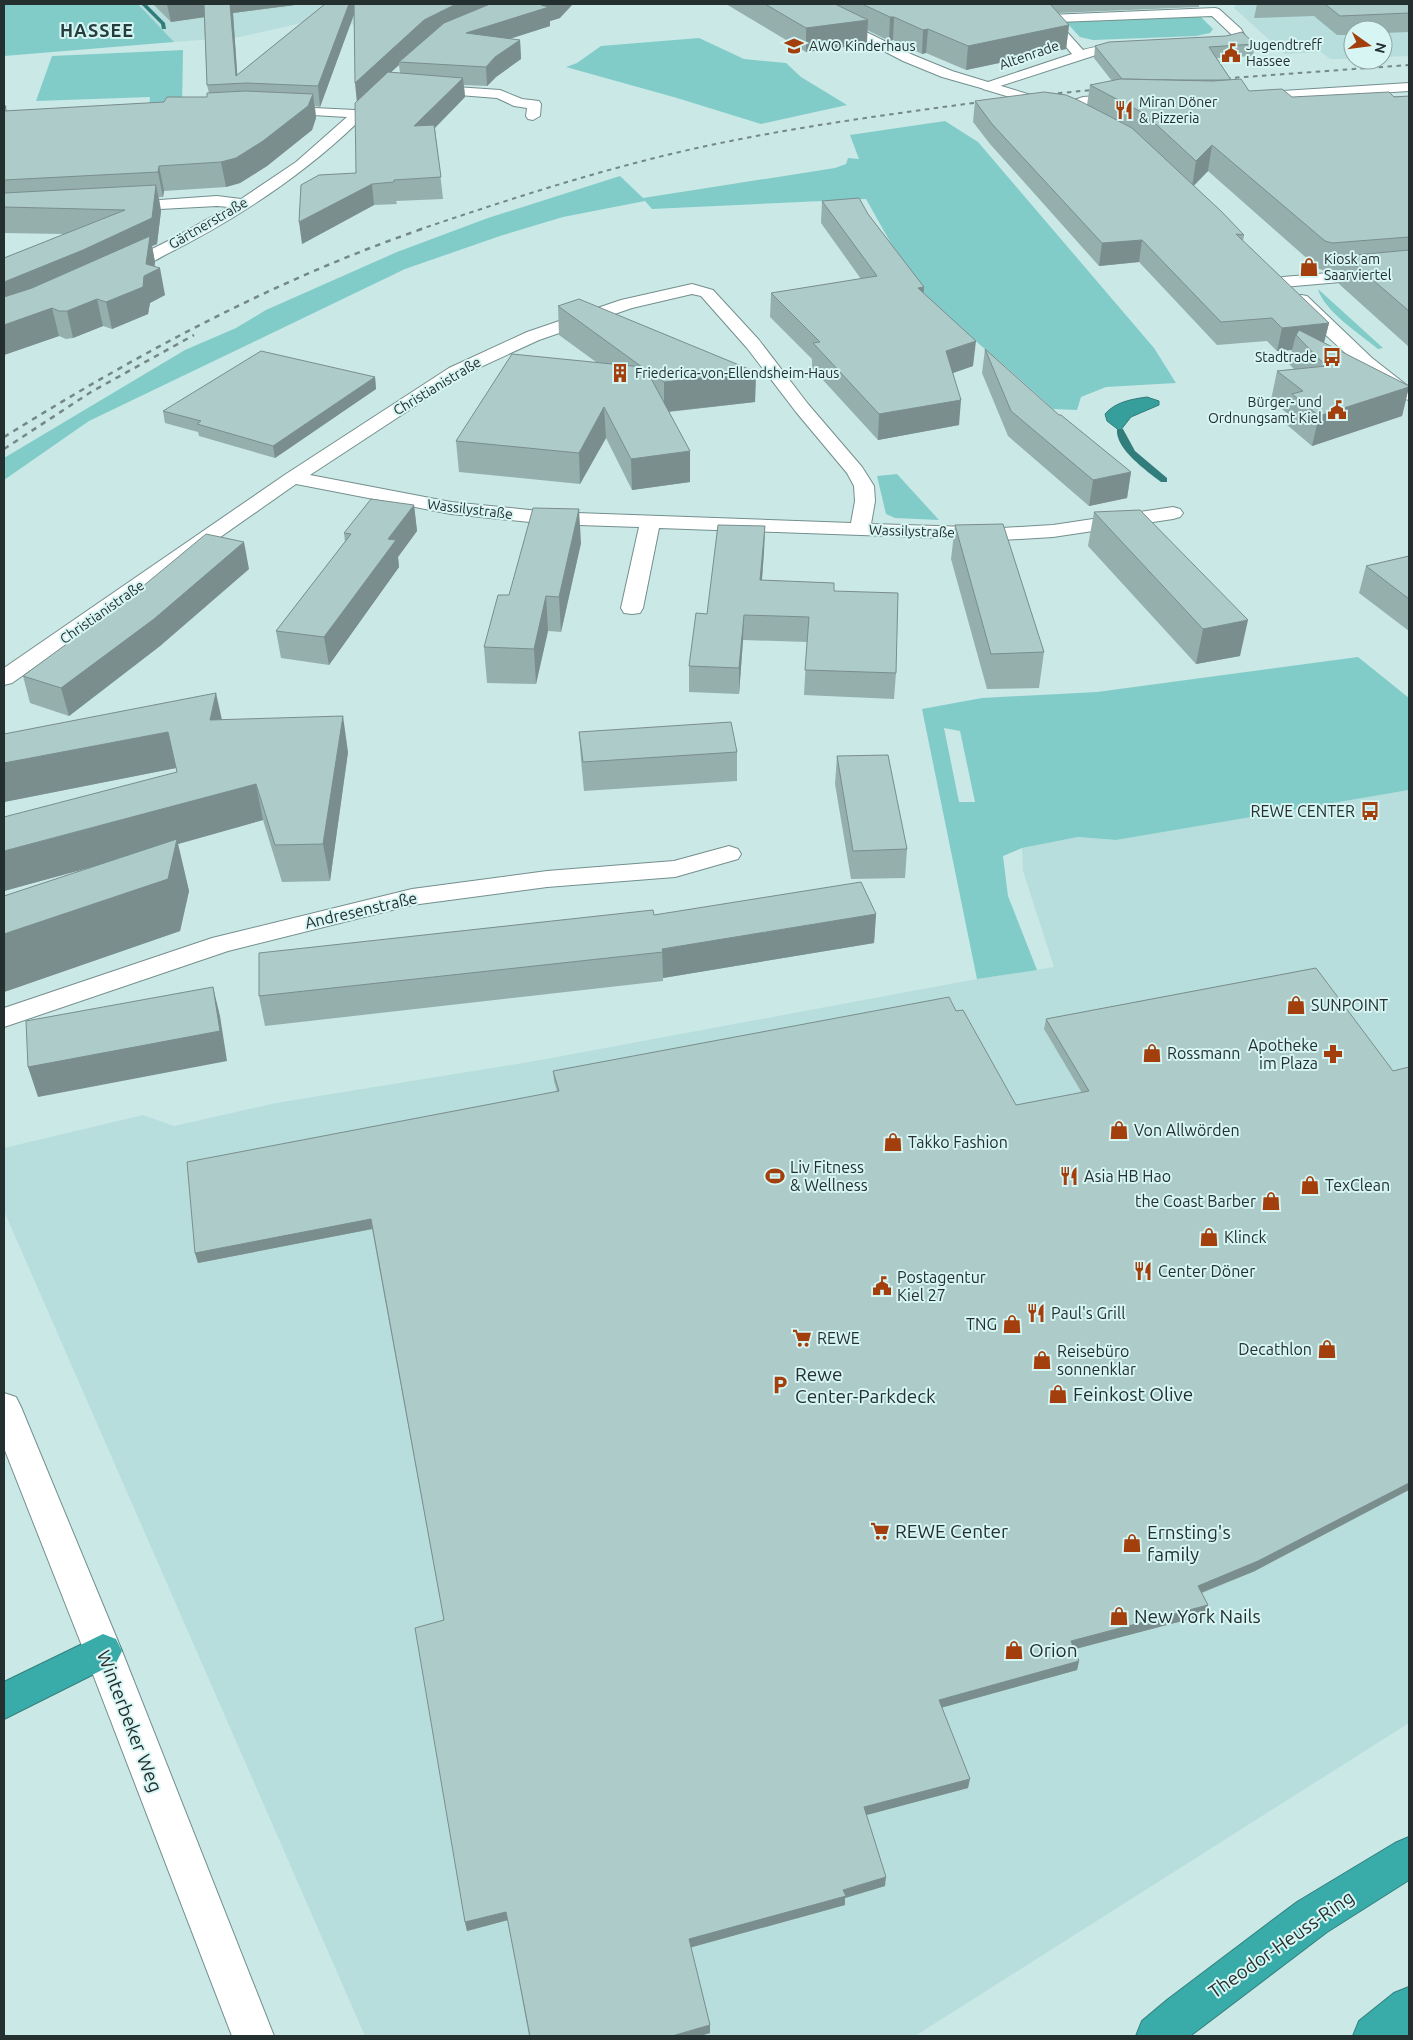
<svg xmlns="http://www.w3.org/2000/svg" width="1413" height="2040" font-family="Ubuntu,sans-serif">
<style>
.built{fill:#b7dedc}
.green{fill:#81ccc8;fill-rule:evenodd}
.water{fill:#369e9b;stroke:#317d7b}
.lines{fill:none;stroke-linecap:round;stroke-linejoin:round}
.stream{fill:#317d7b;fill-rule:evenodd}
.street-casing{stroke:#738f8d;stroke-width:2}
.secondary-casing{stroke:#738f8d;stroke-width:2}
.highway-casing{stroke:#32807e;stroke-width:2}
.street{fill:#fff;fill-rule:evenodd}
.secondary{fill:#fff;fill-rule:evenodd}
.highway{fill:#39aca9;fill-rule:evenodd}
.rail-far1{stroke:#748887;stroke-width:2;stroke-dasharray:4.5 4.5;stroke-linecap:butt}
.rail{stroke:#748887;stroke-width:2.5;stroke-dasharray:5.5 5.5;stroke-linecap:butt}
.wall{fill:#95afad;fill-rule:evenodd}
.shaded-wall{fill:#798e8d}
.building{fill:#adcbc9;stroke:#798e8d}
.labels{text-anchor:middle;dominant-baseline:central;stroke-width:4;stroke-linejoin:round;paint-order:stroke}
.far-poi-label{font-size:14px;fill:#242f2f;stroke:#d7f5f3;text-anchor:start}
.far-street-label{font-size:14px;fill:#242f2f;stroke:#d7f5f3}
.poi-label{font-size:16px;fill:#242f2f;stroke:#d7f5f3;text-anchor:start}
.street-label{font-size:16px;fill:#242f2f;stroke:#d7f5f3}
.far-district-label{font-size:18px;font-weight:bold;letter-spacing:1px;fill:#243e3d;stroke:#d7f5f3}
.near-poi-label{font-size:19px;fill:#242f2f;stroke:#d7f5f3;text-anchor:start}
.near-street-label{font-size:19px;fill:#242f2f;stroke:#d7f5f3}
</style>
<rect width="100%" height="100%" fill="#cae8e6"/>
<g class="built">
<path d="M138 4H514L449 30 306 22 240 37 174 42Z"/>
<path d="M1236 4H1409V56L1383 57V30H1353V59H1330L1321 52 1285 54 1234 8Z"/>
<path d="M1409 790V1723L915 2036H365L4 1211V1148L143 1115 174 1126 276 1103 535 1061 977 979 1054 967 1023 871 1022 848 1078 837 1116 840Z"/>
</g>
<g class="green">
<path d="M4 4H138L174 42 4 56Z"/>
<path d="M1199 15 1213 29 1210 33 1196 36 1093 40 1080 37 1066 22Z"/>
<path d="M699 38 744 59 786 63 801 77 847 105 761 124 677 98 566 67 577 63 601 46Z"/>
<path d="M183 50 182 108 149 109 150 97 36 101 52 56Z"/>
<path d="M945 121 978 142 1154 348 1176 383 1106 387 1081 397 1077 410 1053 409 1005 366 931 303 893 247 866 199 652 209 645 201 563 217 500 236 405 269 89 421 4 480V458L185 350 236 328 266 310 397 252 488 218 620 176 643 198 835 168 846 164 848 158 859 159 850 135Z"/>
<path d="M1318 289 1383 348 1378 349C1360 334 1324 311 1318 289Z"/>
<path d="M897 474 939 520 895 518 886 514 877 476Z"/>
<path d="M1358 657 1409 698V790L1116 840 1078 837 1022 848 1003 856 1008 896 1037 970 977 979 922 709 982 698 1097 692ZM944 728 960 731 975 802H959Z"/>
</g>
<path class="water" d="M1147 397 1159 401V405L1131 417 1120 431 1107 421 1105 414C1115 402 1132 399 1147 397Z"/>
<g class="lines">
<g class="stream">
<path d="M141 4H146L165 23 166 29H162L161 24Z"/>
<path d="M1117 429H1123L1135 451 1167 478V482H1161C1147 471 1115 449 1117 429Z"/>
</g>
<g class="street-casing">
<g id="street">
<path d="M794 4H809L913 55 952 71 988 82 1072 54 1043 19 1049 15 1215 8 1219 9 1241 29 1245 36C1236 47 1214 50 1201 47L1199 44 1201 41 1225 38 1232 35 1212 16 1058 22 1083 50C1093 47 1131 39 1138 47L1132 51 1096 55 988 90 942 77 903 61Z"/>
<path d="M1409 83V91L1251 101 1244 97 1251 93Z"/>
<path d="M426 85 500 90 522 99 539 101 541 104 540 116 533 120 528 119 526 116 527 108 514 106 497 98 421 92 419 89 421 86Z"/>
<path d="M382 87 389 91C380 103 367 113 357 123 300 178 233 221 163 256 150 263 129 278 114 274L112 271 114 268 168 241 229 207 217 206 122 211 117 209 114 206 117 203 217 196 241 199 296 162 347 117 278 113 273 112 271 109 273 106 355 110 377 88Z"/>
<path d="M1126 94 1133 98 1131 101 1085 105 1062 113 1055 109 1057 106 1083 97Z"/>
<path d="M1409 266V276L1283 287 1277 285 1275 282 1277 279 1283 277Z"/>
<path d="M692 284 713 290 759 340 808 404 862 467 874 486 875 501 871 524 1002 528 1053 525 1173 507 1180 509 1183 513 1180 517 1173 519 1053 537 1002 540 659 528 643 608 640 613 632 614 624 613 621 608 639 527 549 524 451 514 296 484 12 683 4 685V668L286 474 449 368 527 332 621 300ZM692 294 701 296 747 348 796 412 847 473 854 486 855 501 851 523 549 512 451 502 310 475 461 376 539 340 632 308Z"/>
<path d="M729 846 738 849 741 854 738 859 675 877 547 887 412 905 228 951 4 1027V1008L212 938 412 889 547 871 674 861Z"/>
</g>
</g>
<g class="secondary-casing">
<g id="secondary">
<path d="M988 82 1061 104 1063 107 1056 111 983 89 981 86Z"/>
<path d="M1301 295 1307 296 1372 358 1409 387V400C1389 396 1306 319 1293 300L1295 296Z"/>
<path d="M4 1393 16 1397 21 1407 122 1651 274 2036H232L84 1651 4 1448Z"/>
</g>
</g>
<g class="highway-casing">
<g id="highway">
<path d="M103 1634 116 1639 122 1651 116 1663 4 1719V1682Z"/>
<path d="M1409 1837V1880L1327 1932 1190 2036H1136L1142 2021 1167 2000 1297 1902 1395 1843Z"/>
<path d="M1409 1987V2035L1353 2036 1359 2021 1394 1993Z"/>
</g>
</g>
<use href="#street" class="street"/>
<use href="#secondary" class="secondary"/>
<use href="#highway" class="highway"/>
<g class="rail-far1">
<path d="M1217 79 1409 65"/>
<path d="M1040 95 1102 89"/>
<path d="M418 230C510 199 602 169 697 148 793 127 891 114 988 101"/>
</g>
<g class="rail">
<path d="M4 437C136 355 274 280 422 229"/>
<path d="M4 449 91 392 194 335"/>
</g>
</g>
<g class="wall">
<path d="M153 4H303L233 13 237 75 325 4 560 18 550 21V26L510 39 520 40 521 59 496 77 487 86 464 85 465 97 435 128 443 199 396 201 397 204 374 205 302 244 356 173 357 102 354 14 320 107 315 106 316 118 312 130 267 166 240 183 226 187 164 191 163 197H159L161 211 157 244 152 246 155 262 154 266 165 295 150 303 148 314 112 329 103 326 73 338 66 339 59 336 4 355V258L64 234 4 233V106H6L7 111 164 102 207 97 209 93 207 85 204 17 171 22ZM399 65 400 73 391 72Z"/>
<path d="M726 4H1199V7L1058 13 1069 25 1066 49 966 70 926 53 922 54 893 40 889 41 867 30V44L806 52Z"/>
<path d="M1257 4H1409V32L1383 33V30H1353V35H1337L1314 16 1254 18Z"/>
<path d="M1255 44 1253 56 1217 58 1231 80 1249 91 1292 97 1409 96V347L1339 284 1342 270 1326 271 1319 269 1208 171 1194 186 1244 235 1243 241 1329 323 1324 343 1409 386 1402 416 1312 446 1286 424 1288 414 1271 400 1277 371 1294 369 1289 364 1292 350 1277 351 1267 341 1217 345 1139 262 1099 266 990 144 973 122 975 101 1087 105 1090 85 1112 81 1094 58 1095 46Z"/>
<path d="M822 201 868 214 924 287V293L973 366 953 373 959 425 878 440 812 368V359L770 317 771 293 861 279 821 223Z"/>
<path d="M558 306 756 372 755 402 669 412 690 482 632 490 606 438 580 484 459 472 456 441 596 362 559 335Z"/>
<path d="M985 349 1059 415 1131 472 1127 498 1089 506 1008 436 982 373Z"/>
<path d="M375 377 376 389 275 458 199 436 198 432 165 423 163 411Z"/>
<path d="M414 505 417 531 398 557 399 567 329 665 281 658 276 631 345 542 344 533Z"/>
<path d="M1094 512 1240 656 1196 664 1088 546Z"/>
<path d="M955 525 1044 652 1039 688 987 689 951 559Z"/>
<path d="M765 526 764 551 762 580 834 591 896 673 894 699 804 695 807 642 743 640 739 694 689 692V666L707 614Z"/>
<path d="M581 543 561 632 548 631 536 684 487 683 484 647 509 595Z"/>
<path d="M1409 556V631L1359 593 1366 566Z"/>
<path d="M249 569 160 646 69 716 30 703 23 676Z"/>
<path d="M222 720 348 752 330 881 282 882 263 820 178 844 189 891 180 931 4 992V896L95 866 4 891 177 772 176 768 4 802V734Z"/>
<path d="M579 732 737 752V781L584 791 581 760Z"/>
<path d="M837 756 907 849 905 878 851 879 835 784Z"/>
<path d="M876 914 874 943 663 978V981L265 1026 259 996 654 915Z"/>
<path d="M1316 968 1255 1571 1202 1593 1208 1605 1205 1615 1074 1649 1079 1661 1077 1670 942 1707 968 1788 866 1815 885 1886 845 1898V1905L691 1947 710 2025V2033L700 2036H529L508 1920 467 1931 465 1922 444 1620 372 1229 198 1263 195 1253 557 1091 554 1081 553 1071 956 1011 1016 1105 1082 1093 1044 1029 1046 1019Z"/>
</g>
<g class="shaded-wall">
<path d="M167 4H204L206 17 171 22Z"/>
<path d="M230 4H303L233 13 238 84 236 76Z"/>
<path d="M349 4H355L356 9 320 107 318 86Z"/>
<path d="M456 4H509L399 62V65L357 103 355 83 424 20Z"/>
<path d="M545 4H573L560 18 550 21V26L468 52 466 33Z"/>
<path d="M890 17H894L893 40 889 41Z"/>
<path d="M868 20 867 44 806 52V28Z"/>
<path d="M1069 25 1066 49 966 70 968 46Z"/>
<path d="M928 29 926 53 922 54 923 30Z"/>
<path d="M520 40 521 59 496 77 487 86 486 67 495 57Z"/>
<path d="M463 78 465 97 416 147 414 126Z"/>
<path d="M313 94 316 118 312 130 267 166 240 183 226 187 221 162Z"/>
<path d="M1212 145 1208 171 1192 187 1196 161Z"/>
<path d="M159 166 164 191 163 197 158 172Z"/>
<path d="M372 184 374 205 302 244 299 222Z"/>
<path d="M156 185 161 211 157 244 152 246 155 262 154 271 160 268 165 295 150 303 148 314 112 329 106 302 143 287 4 312V282L83 250Z"/>
<path d="M1142 240 1139 262 1099 266 1102 243Z"/>
<path d="M924 287 922 310 918 288Z"/>
<path d="M97 299 103 326 73 338 67 311Z"/>
<path d="M52 308 59 336 4 355V325Z"/>
<path d="M1329 323 1323 346 1296 335 1292 350 1277 351 1282 328Z"/>
<path d="M976 341 973 366 944 376 946 351Z"/>
<path d="M756 372 755 402 664 412V382Z"/>
<path d="M375 377 376 389 275 458 273 446Z"/>
<path d="M1409 387 1402 416 1312 446 1319 416Z"/>
<path d="M961 400 959 425 878 440 879 414Z"/>
<path d="M604 407 606 438 580 484 579 453Z"/>
<path d="M690 451V482L632 490 631 459Z"/>
<path d="M1131 472 1127 498 1089 506 1093 480Z"/>
<path d="M414 505 417 531 398 557 399 567 329 665 324 637 388 539Z"/>
<path d="M579 509 581 543 561 632 559 597Z"/>
<path d="M765 526 764 551 760 605V580Z"/>
<path d="M244 542 249 569 160 646 69 716 61 688Z"/>
<path d="M546 596 548 631 536 684 534 649Z"/>
<path d="M744 615 743 640 739 694V668Z"/>
<path d="M1248 620 1240 656 1196 664 1203 629Z"/>
<path d="M216 693 224 729 210 720Z"/>
<path d="M343 716 348 752 330 881 323 844Z"/>
<path d="M168 732 176 768 4 802V763Z"/>
<path d="M256 784 263 820 178 844 189 891 180 931 4 992V934L176 844 4 891V851Z"/>
<path d="M876 914 874 943 663 978 662 949Z"/>
<path d="M213 987 220 1016 227 1061 38 1097 28 1067Z"/>
<path d="M371 1219 372 1229 198 1263 195 1253Z"/>
<path d="M1409 1483V1490L1255 1571 1195 1595 1198 1586Z"/>
<path d="M1208 1605 1205 1615 1068 1651 1071 1641Z"/>
<path d="M1079 1661 1077 1670 937 1709 939 1700Z"/>
<path d="M970 1779 968 1788 863 1816 864 1807Z"/>
<path d="M886 1877 885 1886 845 1898V1905L689 1948V1939Z"/>
<path d="M506 1912 508 1920 467 1931 465 1922Z"/>
<path d="M710 2025V2033L700 2036H672Z"/>
</g>
<g class="building">
<path d="M204 4H230L236 76 325 4H349L318 86 246 83 207 85Z"/>
<path d="M354 4H456L424 20 355 83Z"/>
<path d="M490 4H545L541 5 549 7 466 33 520 40 495 57 486 67 399 62 444 23Z"/>
<path d="M765 4H835L868 20 806 28Z"/>
<path d="M862 4H1050L1069 25 968 46 928 29 923 30 894 17H890Z"/>
<path d="M1325 4H1409V13L1340 16Z"/>
<path d="M1242 32 1255 44 1209 47 1231 80H1177L1122 79 1095 46 1109 42 1226 36Z"/>
<path d="M388 72 463 78 414 126 434 125 441 177 394 180V182L372 184 299 222 301 185 319 175 356 173 355 103Z"/>
<path d="M1120 79 1213 81 1241 79 1249 91 1282 89 1292 97 1389 92 1394 97 1409 96V237L1332 243 1325 241 1212 145 1196 161 1145 114 1090 85Z"/>
<path d="M245 91 313 94 308 106 263 141 236 158 221 162 159 166 158 172 4 180V106H6L4 111 164 102 167 97H207V93Z"/>
<path d="M1044 92 1066 95 1080 101 1132 128 1222 212 1244 235 1236 234 1329 323 1282 328 1272 318 1221 322 1142 240 1102 243 992 124 975 101Z"/>
<path d="M156 185 152 218 83 250 4 282V258L125 210 4 207V193Z"/>
<path d="M859 198 868 214 924 287 918 288 976 341 946 351 961 400 879 414 813 343 820 342 771 293 877 276 822 201Z"/>
<path d="M150 236 146 264 160 268 144 276 143 287 106 302 97 299 67 311H59L52 308 4 325V297L32 288Z"/>
<path d="M1409 250V311L1345 256Z"/>
<path d="M579 299 756 372 664 382 647 371 690 451 631 459 604 407 579 453 456 441 512 354 642 367 558 306Z"/>
<path d="M1299 330 1409 386V387L1319 416 1292 394 1303 391 1277 371 1326 366 1296 335Z"/>
<path d="M985 349 1059 415H1061L1131 472 1093 480 1011 411Z"/>
<path d="M261 351 375 377 273 446 197 424 201 421 163 411Z"/>
<path d="M371 499 414 505 388 539 396 540 324 637 276 631 351 534 344 533Z"/>
<path d="M533 508 579 509 559 597 546 596 534 649 484 647 498 595H509Z"/>
<path d="M1140 510 1248 620 1203 629 1094 512Z"/>
<path d="M1003 524 1044 652 991 654 955 525Z"/>
<path d="M718 525 765 526 760 580 834 583V591L898 593 896 673 805 670 809 617 744 615 739 668 689 666 696 613 707 614Z"/>
<path d="M206 534 244 542 154 619 61 688 23 676 125 601Z"/>
<path d="M1409 556V599L1366 566Z"/>
<path d="M216 693 210 720 343 716 323 844 275 845 256 784 4 851V817L177 772 168 732 4 763V734Z"/>
<path d="M731 722 737 752 583 762 579 732Z"/>
<path d="M888 755 907 849 853 851 837 756Z"/>
<path d="M177 839 168 879 4 934V896Z"/>
<path d="M861 882 876 914 662 949 663 952 259 996V953L653 910 654 915Z"/>
<path d="M1316 968 1393 1071 1409 1067V1483L1258 1561 1198 1586 1208 1605 1071 1641 1079 1661 939 1700 970 1779 864 1807 886 1877 843 1890 846 1896 689 1939 710 2025 672 2036H530L506 1912 465 1922 415 1628 444 1620 371 1219 195 1253 187 1162 559 1091 553 1071 949 997 956 1011 963 1010 1016 1105 1089 1091 1046 1019Z"/>
<path d="M213 987 220 1031 28 1067 26 1021Z"/>
</g>
<defs>
<g id="school-bare" transform="scale(1.5)"><path d="M0-5L7-2L0 1L-7-2ZM-4 1L0 2.5L4 1V4Q0 6-4 4Z" fill="#a33f0c" stroke="#d7f5f3" stroke-width="2.5" paint-order="stroke"/></g>
<g id="civic-bare" transform="scale(1.5)"><path d="M-.6-6.5H3V-4.5H.6V-3L4-1V1h2V6H-6V1h2V-1L-.6-3ZM-1.2 2.5V6h2.4V2.5Z" fill="#a33f0c" stroke="#d7f5f3" stroke-width="2.5" paint-order="stroke"/></g>
<g id="restaurant-bare" transform="scale(1.5)"><path d="M-5-6h1v4h1v-4h1v4h1v-4h1v5L-1.5 .5V6h-2V.5L-5-1ZM5-6V6H3V1.5H1.5Q1.5-4 5-6Z" fill="#a33f0c" stroke="#d7f5f3" stroke-width="2.5" paint-order="stroke"/></g>
<g id="shop-bare" transform="scale(1.5)"><path d="M-5-2.5h2.3a2.7 3.5 0 0 1 5.4 0H5L5.5 6h-11ZM-1.5-2.5h3a1.5 2.3 0 0 0-3 0Z" fill="#a33f0c" stroke="#d7f5f3" stroke-width="2.5" paint-order="stroke"/></g>
<g id="bus-bare" transform="scale(1.5)"><path d="M-5-6H5V4H4V6H2V4H-2V6H-4V4H-5ZM-3.5-4V0h7V-4ZM-3.5 1.2v1.5H-2V1.2ZM2 1.2v1.5H3.5V1.2Z" fill="#a33f0c" stroke="#d7f5f3" stroke-width="2.5" paint-order="stroke"/></g>
<g id="building-bare" transform="scale(1.5)"><path d="M-4-6H4V6H1V3H-1V6H-4ZM-2.5-4.3h1.7v1.8h-1.7ZM.8-4.3h1.7v1.8H.8ZM-2.5-1h1.7V.8h-1.7ZM.8-1h1.7V.8H.8Z" fill="#a33f0c" stroke="#d7f5f3" stroke-width="2.5" paint-order="stroke"/></g>
<g id="pharmacy-bare" transform="scale(1.5)"><path d="M-2-6h4v4h4v4h-4v4h-4v-4h-4v-4h4Z" fill="#a33f0c" stroke="#d7f5f3" stroke-width="2.5" paint-order="stroke"/></g>
<g id="stadium-bare" transform="scale(1.5)"><path d="M0-5a6.5 5 0 1 0 0 10a6.5 5 0 1 0 0-10ZM-3.5-1.8h7v3.6h-7Z" fill="#a33f0c" stroke="#d7f5f3" stroke-width="2.5" paint-order="stroke"/></g>
<g id="supermarket-bare" transform="scale(1.5)"><path d="M-6-5.5h2.5l.6 2H6L4.5 2H-2.5L-4.4-4H-6ZM-1.5 3.2a1.3 1.3 0 1 0 .1 0ZM3 3.2a1.3 1.3 0 1 0 .1 0Z" fill="#a33f0c" stroke="#d7f5f3" stroke-width="2.5" paint-order="stroke"/></g>
<g id="parking-bare" transform="scale(1.5)"><path d="M-3.5-5.5H1a3.5 3.5 0 0 1 0 7H-1V5.5H-3.5ZM-1-3.4V-.6H.8a1.4 1.4 0 0 0 0-2.8Z" fill="#a33f0c" stroke="#d7f5f3" stroke-width="2.5" paint-order="stroke"/></g>
</defs>
<g fill-rule="evenodd">
<use href="#school-bare" x="794" y="46"/>
<use href="#civic-bare" x="1231" y="53"/>
<use href="#restaurant-bare" x="1124" y="110"/>
<use href="#shop-bare" x="1309" y="267"/>
<use href="#bus-bare" x="1332" y="357"/>
<use href="#building-bare" x="620" y="373"/>
<use href="#civic-bare" x="1337" y="410"/>
<use href="#bus-bare" x="1370" y="811"/>
<use href="#shop-bare" x="1296" y="1005"/>
<use href="#shop-bare" x="1152" y="1053"/>
<use href="#pharmacy-bare" x="1333" y="1054"/>
<use href="#shop-bare" x="1119" y="1130"/>
<use href="#shop-bare" x="893" y="1142"/>
<use href="#stadium-bare" x="775" y="1176"/>
<use href="#restaurant-bare" x="1069" y="1176"/>
<use href="#shop-bare" x="1310" y="1185"/>
<use href="#shop-bare" x="1271" y="1201"/>
<use href="#shop-bare" x="1209" y="1237"/>
<use href="#restaurant-bare" x="1143" y="1271"/>
<use href="#civic-bare" x="882" y="1286"/>
<use href="#restaurant-bare" x="1036" y="1313"/>
<use href="#shop-bare" x="1012" y="1324"/>
<use href="#supermarket-bare" x="802" y="1338"/>
<use href="#shop-bare" x="1327" y="1349"/>
<use href="#shop-bare" x="1042" y="1360"/>
<use href="#parking-bare" x="780" y="1385"/>
<use href="#shop-bare" x="1058" y="1394"/>
<use href="#supermarket-bare" x="880" y="1531"/>
<use href="#shop-bare" x="1132" y="1543"/>
<use href="#shop-bare" x="1119" y="1616"/>
<use href="#shop-bare" x="1014" y="1650"/>
</g>
<g class="labels">
<g class="far-poi-label">
<text x="1246" y="45">Jugendtreff<tspan x="1246" dy="16">Hassee</tspan></text>
<text x="809" y="46">AWO Kinderhaus</text>
<text x="1139" y="102">Miran Döner<tspan x="1139" dy="16">&amp; Pizzeria</tspan></text>
<text x="1324" y="259">Kiosk am<tspan x="1324" dy="16">Saarviertel</tspan></text>
<text x="1317" y="357" text-anchor="end">Stadtrade</text>
<text x="635" y="373">Friederica-von-Ellendsheim-Haus</text>
<text x="1322" y="402" text-anchor="end">Bürger- und<tspan x="1322" dy="16">Ordnungsamt Kiel</tspan></text>
</g>
<g class="far-street-label">
<text transform="translate(1029 55) rotate(-19)">Altenrade</text>
<text transform="translate(208 223) rotate(-30)">Gärtnerstraße</text>
<text transform="translate(437 386) rotate(-31)">Christianistraße</text>
<text transform="translate(470 509) rotate(7)">Wassilystraße</text>
<text transform="translate(912 531) rotate(2)">Wassilystraße</text>
<text transform="translate(102 612) rotate(-35)">Christianistraße</text>
</g>
<g class="poi-label">
<text x="1355" y="811" text-anchor="end">REWE CENTER</text>
<text x="1311" y="1005">SUNPOINT</text>
<text x="1318" y="1045" text-anchor="end">Apotheke<tspan x="1318" dy="18">im Plaza</tspan></text>
<text x="1167" y="1053">Rossmann</text>
<text x="1134" y="1130">Von Allwörden</text>
<text x="908" y="1142">Takko Fashion</text>
<text x="790" y="1167">Liv Fitness<tspan x="790" dy="18">&amp; Wellness</tspan></text>
<text x="1084" y="1176">Asia HB Hao</text>
<text x="1325" y="1185">TexClean</text>
<text x="1256" y="1201" text-anchor="end">the Coast Barber</text>
<text x="1224" y="1237">Klinck</text>
<text x="1158" y="1271">Center Döner</text>
<text x="897" y="1277">Postagentur<tspan x="897" dy="18">Kiel 27</tspan></text>
<text x="1051" y="1313">Paul's Grill</text>
<text x="997" y="1324" text-anchor="end">TNG</text>
<text x="817" y="1338">REWE</text>
<text x="1312" y="1349" text-anchor="end">Decathlon</text>
<text x="1057" y="1351">Reisebüro<tspan x="1057" dy="18">sonnenklar</tspan></text>
</g>
<g class="street-label">
<text transform="translate(361 910) rotate(-13)">Andresenstraße</text>
</g>
<g class="far-district-label">
<text x="97" y="30">HASSEE</text>
</g>
<g class="near-poi-label">
<text x="795" y="1374">Rewe<tspan x="795" dy="22">Center-Parkdeck</tspan></text>
<text x="1073" y="1394">Feinkost Olive</text>
<text x="895" y="1531">REWE Center</text>
<text x="1147" y="1532">Ernsting's<tspan x="1147" dy="22">family</tspan></text>
<text x="1134" y="1616">New York Nails</text>
<text x="1029" y="1650">Orion</text>
</g>
<g class="near-street-label">
<text transform="translate(130 1721) rotate(69)">Winterbeker Weg</text>
<text transform="translate(1281 1944) rotate(-35)">Theodor-Heuss-Ring</text>
</g>
</g>
<rect width="1413" height="2040" fill="none" stroke="#242f2f" stroke-width="10"/>
<g transform="translate(1368 45) rotate(104)"><circle r="24" fill="#d7f5f3" stroke="#8fa6a5"/>
<path d="M0-4L9 19L0 12L-9 19Z" fill="#a33f0c"/>
<text y="-8" font-size="14" font-weight="bold" text-anchor="middle" fill="#242f2f">N</text>
</g>
</svg>
